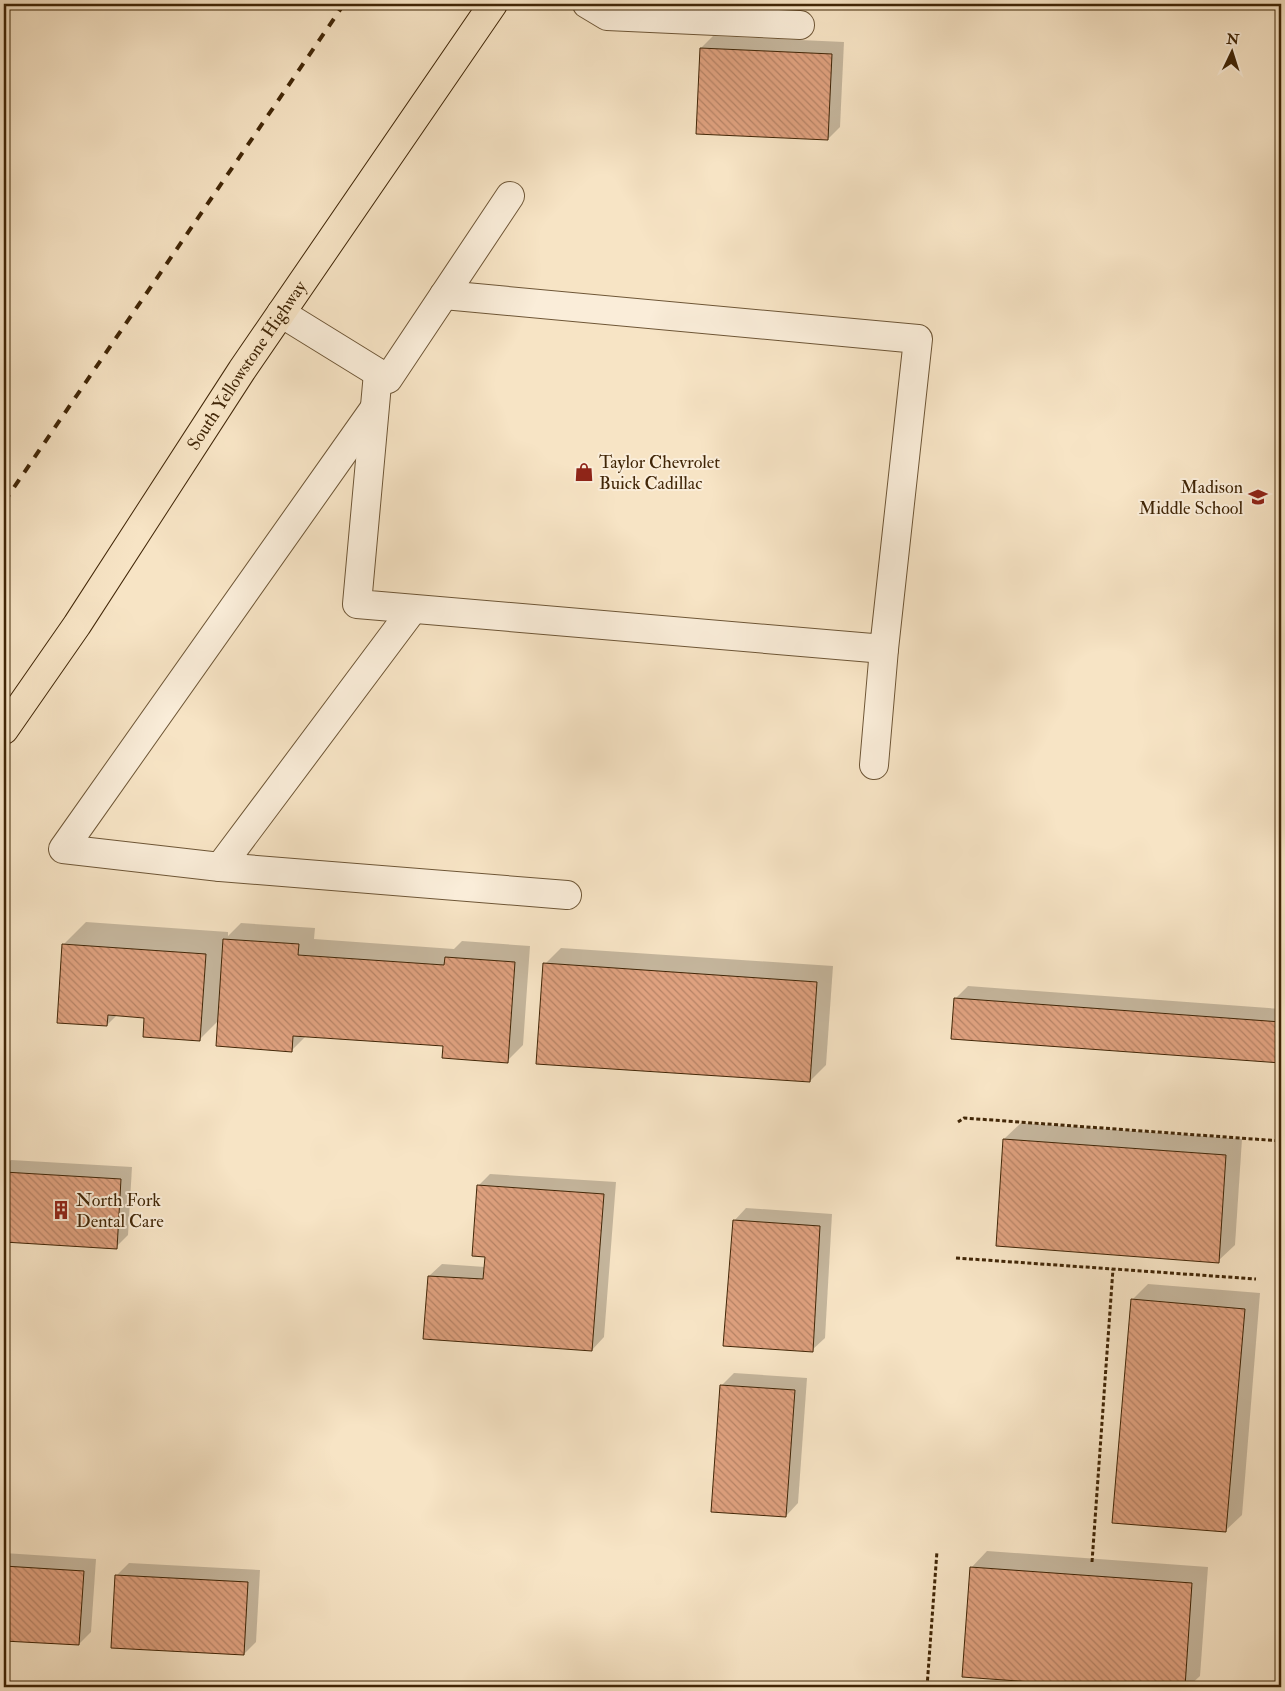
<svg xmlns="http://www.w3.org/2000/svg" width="1285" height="1691" font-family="'IM FELL Double Pica',serif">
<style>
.shadow{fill:#0003}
.building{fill:url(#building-back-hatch);stroke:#412607}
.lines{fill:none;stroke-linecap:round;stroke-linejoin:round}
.minor-casing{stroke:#6e5636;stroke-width:30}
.major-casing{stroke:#412607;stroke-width:30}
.path{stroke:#412607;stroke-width:3;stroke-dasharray:4 2.5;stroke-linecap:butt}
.minor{stroke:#faedd9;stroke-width:28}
.major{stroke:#f7e4c5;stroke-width:28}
.rail{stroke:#412607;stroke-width:4;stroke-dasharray:9 9;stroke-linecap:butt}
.labels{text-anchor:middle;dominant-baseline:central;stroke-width:4;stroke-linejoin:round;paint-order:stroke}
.street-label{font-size:18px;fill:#412607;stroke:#faedd9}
.poi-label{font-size:18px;fill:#412607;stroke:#faedd9;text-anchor:start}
</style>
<defs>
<pattern id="building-back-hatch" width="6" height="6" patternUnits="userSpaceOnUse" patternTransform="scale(1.25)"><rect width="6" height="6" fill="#dfa17f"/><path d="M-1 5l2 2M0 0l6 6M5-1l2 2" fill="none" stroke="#b68366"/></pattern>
</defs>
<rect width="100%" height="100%" fill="#f7e4c5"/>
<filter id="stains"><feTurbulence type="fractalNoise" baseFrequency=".004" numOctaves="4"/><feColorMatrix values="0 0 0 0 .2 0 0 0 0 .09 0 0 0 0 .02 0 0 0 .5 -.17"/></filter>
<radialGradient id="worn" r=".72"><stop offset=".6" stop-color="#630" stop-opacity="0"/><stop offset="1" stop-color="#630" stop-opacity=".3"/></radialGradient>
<g class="shadow">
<path d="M713 36 844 42 840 127 828 139 701 48Z"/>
<path d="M86 922 228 932V936L241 923 315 928 314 939 454 949 462 941 530 946 523 1045 507 1061 444 1045 306 1036 292 1050 219 1020 200 1039 146 1017 117 1015 107 1025 63 945Z"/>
<path d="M561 948 833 966 826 1065 810 1081 545 964Z"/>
<path d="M968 986 1281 1009V1062L953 1038 955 999Z"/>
<path d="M1021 1123 1242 1139 1235 1245 1218 1261 1004 1139Z"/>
<path d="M11 1160 132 1167 128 1235 116 1247 4 1241V1167Z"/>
<path d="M490 1174 616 1182 604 1337 592 1350 429 1276 442 1264 485 1267 486 1255 478 1186Z"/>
<path d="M746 1208 832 1214 825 1338 812 1350 734 1221Z"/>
<path d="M1148 1284 1260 1293 1242 1515 1225 1531 1132 1300Z"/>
<path d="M734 1373 807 1378 798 1503 786 1516 721 1386Z"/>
<path d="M987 1551 1208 1567 1200 1676 1188 1687H1120L964 1676 971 1568Z"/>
<path d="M4 1553 96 1559 91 1632 79 1644 4 1639Z"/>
<path d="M129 1563 260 1570 256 1642 244 1654 116 1576Z"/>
</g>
<g class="building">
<path d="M700 48 832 54 828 140 696 134Z"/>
<path d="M223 939 299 944 298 955 444 965 445 957 515 962 508 1063 442 1058 443 1046 293 1036 292 1052 216 1046Z"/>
<path d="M62 944 206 954 200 1041 143 1037 144 1018 108 1015 107 1026 57 1023Z"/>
<path d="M543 963 817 982 810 1082 536 1064Z"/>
<path d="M954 998 1281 1022V1063L951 1039Z"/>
<path d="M1003 1139 1226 1155 1219 1263 996 1246Z"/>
<path d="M4 1172 121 1179 117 1249 4 1242Z"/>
<path d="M477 1185 604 1194 592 1351 423 1339 428 1276 483 1279 485 1257 472 1256Z"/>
<path d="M733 1220 820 1226 813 1352 723 1346Z"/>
<path d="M1131 1299 1245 1309 1226 1532 1112 1523Z"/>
<path d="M720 1385 795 1390 786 1517 711 1512Z"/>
<path d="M4 1566 84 1571 79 1645 4 1641Z"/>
<path d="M970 1567 1192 1583 1185 1687H1102L962 1677Z"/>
<path d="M115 1575 248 1582 244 1655 111 1648Z"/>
</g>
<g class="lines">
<g class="minor-casing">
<g id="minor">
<path d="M587 4 607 16 800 25"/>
<path d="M281 313 388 379 510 196"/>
<path d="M378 373 357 604 884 649 918 339 444 295"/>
<path d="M374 409 63 849 220 867 413 609"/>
<path d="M874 765 884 649"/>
<path d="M220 867 567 895"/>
</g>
</g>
<g class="major-casing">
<g id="major">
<path id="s1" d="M4 730 77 625 242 370 493 4"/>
</g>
</g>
<g class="path">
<path d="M958 1122 964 1118 1281 1141"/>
<path d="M956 1258 1256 1279"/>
<path d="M1092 1562 1113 1269"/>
<path d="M927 1687 937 1551"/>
</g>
<use href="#minor" class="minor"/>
<use href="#major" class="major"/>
<path class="rail" d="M4 502 344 4"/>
</g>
<defs>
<g id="shop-bare" transform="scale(1.5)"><path d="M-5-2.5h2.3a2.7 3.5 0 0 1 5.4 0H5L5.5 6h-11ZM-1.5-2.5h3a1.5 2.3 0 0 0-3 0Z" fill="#8f2418" stroke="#faedd9" stroke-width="2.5" paint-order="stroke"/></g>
<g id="school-bare" transform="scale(1.5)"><path d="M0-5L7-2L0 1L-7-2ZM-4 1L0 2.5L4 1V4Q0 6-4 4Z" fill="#8f2418" stroke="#faedd9" stroke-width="2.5" paint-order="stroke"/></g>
<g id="building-bare" transform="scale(1.5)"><path d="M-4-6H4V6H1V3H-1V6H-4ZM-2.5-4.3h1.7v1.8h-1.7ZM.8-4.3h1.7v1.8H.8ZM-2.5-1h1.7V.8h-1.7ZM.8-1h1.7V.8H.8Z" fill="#8f2418" stroke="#faedd9" stroke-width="2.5" paint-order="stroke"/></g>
</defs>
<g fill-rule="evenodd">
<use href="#shop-bare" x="584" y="472"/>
<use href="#school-bare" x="1258" y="497"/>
<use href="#building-bare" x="61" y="1210"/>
</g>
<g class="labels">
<g class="street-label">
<text stroke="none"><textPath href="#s1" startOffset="438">South Yellowstone Highway</textPath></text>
</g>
<g class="poi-label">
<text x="599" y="462">Taylor Chevrolet<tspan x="599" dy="21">Buick Cadillac</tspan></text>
<text x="1243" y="487" text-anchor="end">Madison<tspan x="1243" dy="21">Middle School</tspan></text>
<text x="76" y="1200">North Fork<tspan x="76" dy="21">Dental Care</tspan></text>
</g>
</g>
<rect width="1285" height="1691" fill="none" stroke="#f7e4c5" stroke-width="20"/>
<rect x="5" y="5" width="1275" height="1681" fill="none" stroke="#412607" stroke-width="2.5"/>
<rect x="10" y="10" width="1265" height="1671" fill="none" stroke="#412607"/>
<g transform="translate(1232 52) rotate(4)" stroke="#faedd9" stroke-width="4" paint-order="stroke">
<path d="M0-4L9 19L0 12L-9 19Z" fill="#412607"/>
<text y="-8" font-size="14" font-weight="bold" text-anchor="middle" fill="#412607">N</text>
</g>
<rect width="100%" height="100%" filter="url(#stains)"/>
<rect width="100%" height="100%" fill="url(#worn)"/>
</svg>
